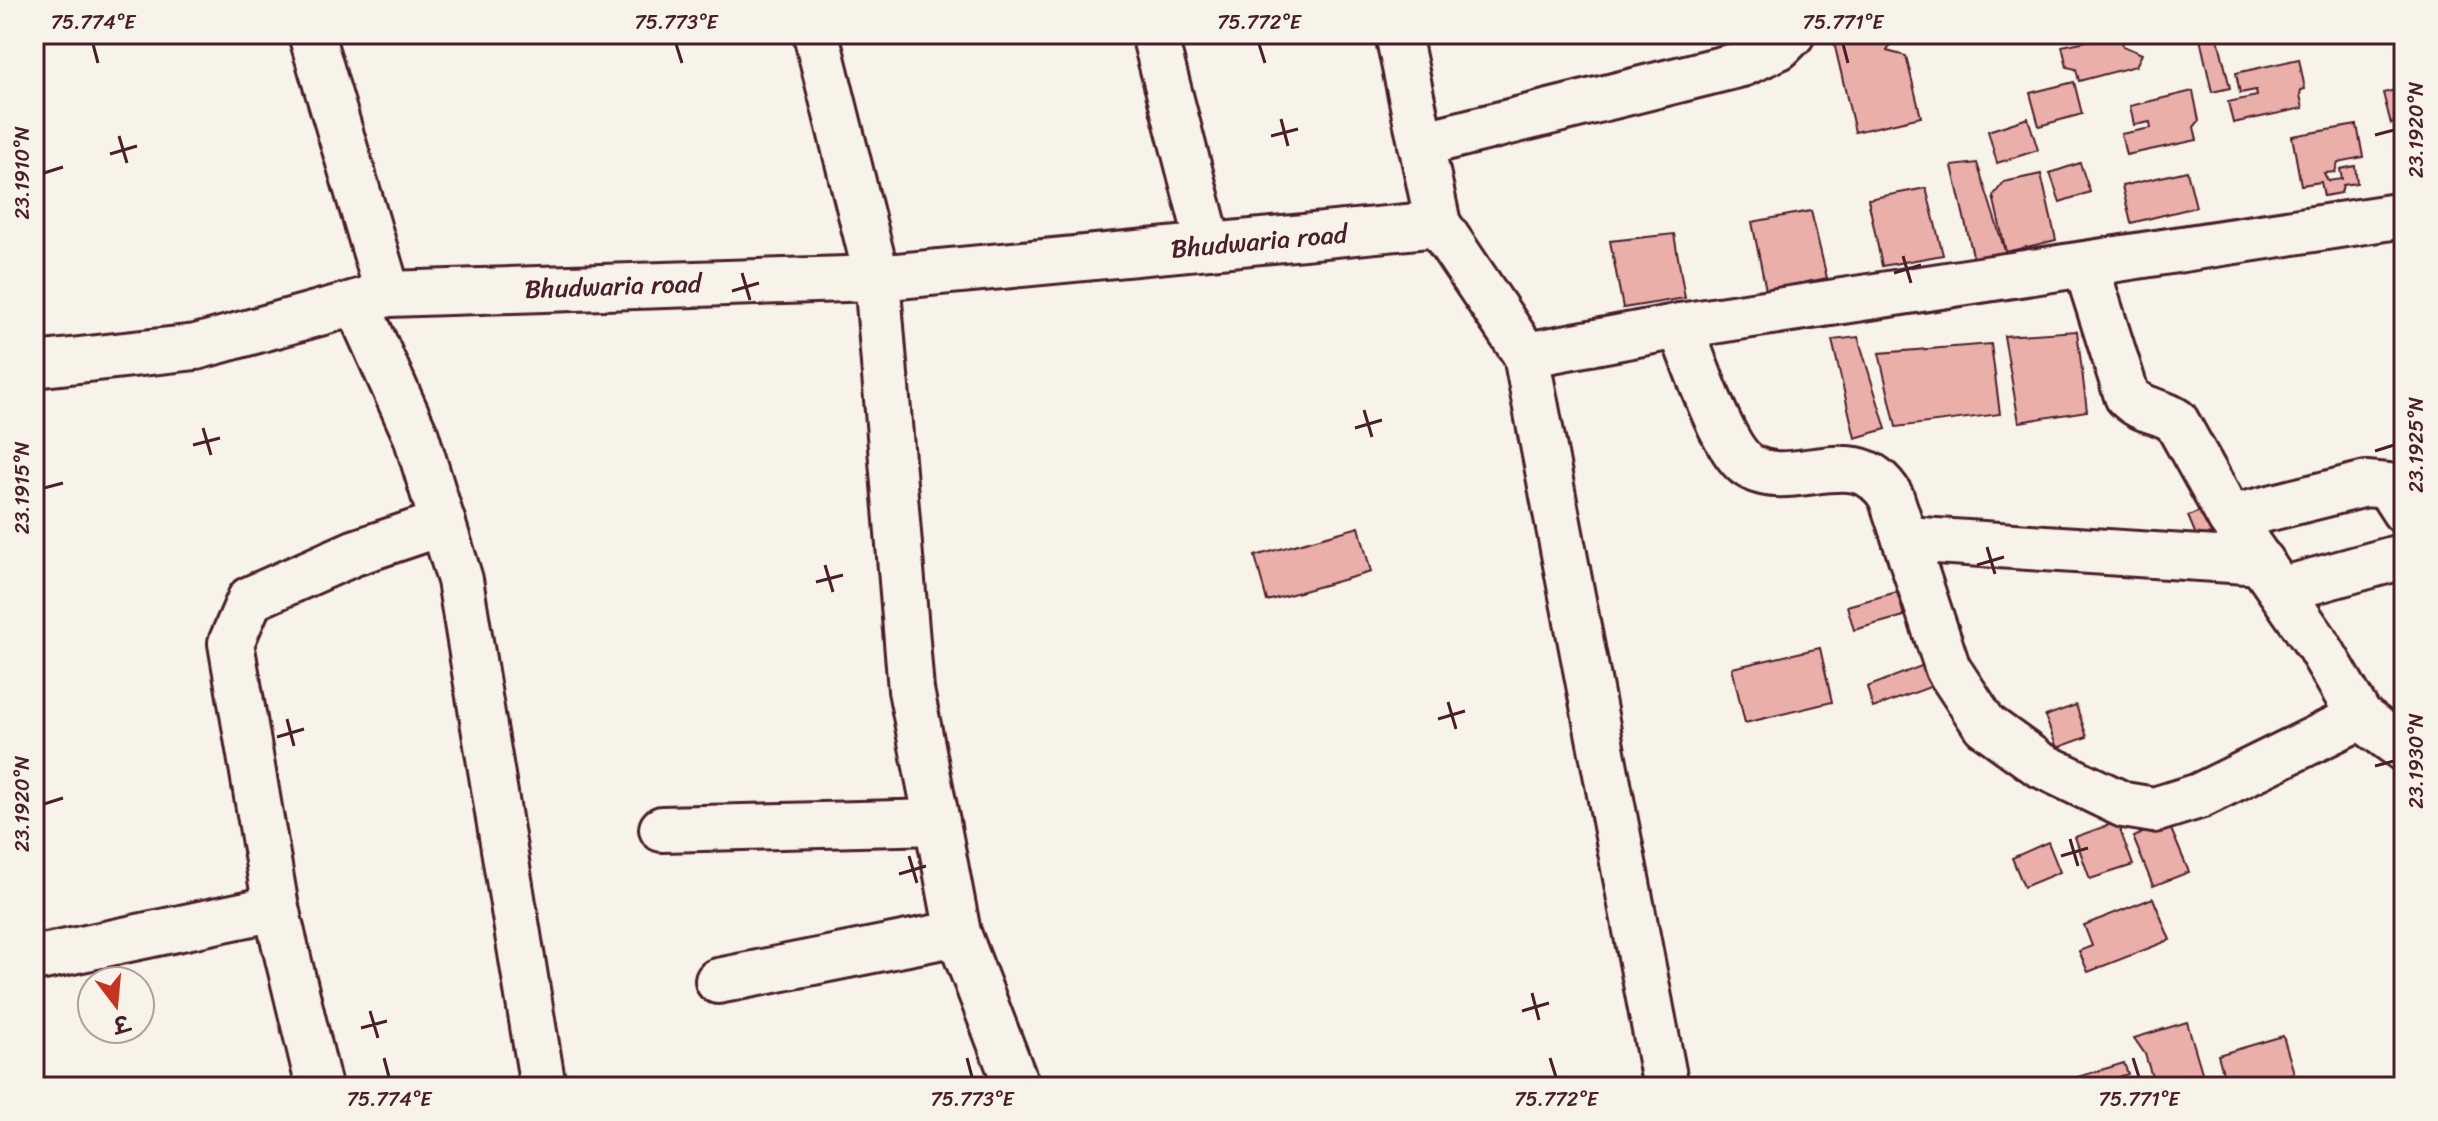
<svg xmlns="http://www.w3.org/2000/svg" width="2438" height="1121" font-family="Sriracha,'Playpen Sans Deva',sans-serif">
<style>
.building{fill:#eaafa9;stroke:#4a1f2b;stroke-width:2}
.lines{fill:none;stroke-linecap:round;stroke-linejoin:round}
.minor-casing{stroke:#4a1f2b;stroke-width:50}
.minor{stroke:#f7f3e8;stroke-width:44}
.ticks{fill:none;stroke:#4a1f2b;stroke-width:3}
.labels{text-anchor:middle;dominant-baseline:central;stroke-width:7;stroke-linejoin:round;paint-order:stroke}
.street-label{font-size:26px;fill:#4a1f2b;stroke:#f7f3e8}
.neatline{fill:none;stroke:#4a1f2b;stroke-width:3}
.ticks-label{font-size:20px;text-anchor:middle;fill:#4a1f2b}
</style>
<rect width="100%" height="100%" fill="#f7f3e8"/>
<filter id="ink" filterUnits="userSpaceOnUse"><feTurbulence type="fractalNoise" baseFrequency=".0125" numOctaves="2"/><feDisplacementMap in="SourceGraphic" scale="16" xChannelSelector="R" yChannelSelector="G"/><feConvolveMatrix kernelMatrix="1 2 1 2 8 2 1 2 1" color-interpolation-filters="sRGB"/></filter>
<g filter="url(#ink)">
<g class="building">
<path d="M1832 34H1896L1887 51 1906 56 1921 117 1855 132Z"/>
<path d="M2121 34 2123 46 2142 54 2136 66 2079 81 2076 69 2067 67 2062 46Z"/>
<path d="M2199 34H2217L2230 88 2212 92Z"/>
<path d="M2299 59 2305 89 2301 90 2300 95 2303 108 2233 123 2228 102 2257 96 2256 90 2240 93 2236 73Z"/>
<path d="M2074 82 2082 114 2039 126 2030 93Z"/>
<path d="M2404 88V121L2391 124 2383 93Z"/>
<path d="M2193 91 2199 121 2194 127 2197 140 2126 155 2121 134 2151 128 2150 122 2134 125 2130 106Z"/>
<path d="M2028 118 2038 150 1997 163 1988 131Z"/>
<path d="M2357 125 2363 157 2338 162 2335 172 2324 173 2328 181 2342 179 2340 169 2355 166 2357 183 2343 185 2341 193 2324 196 2321 182 2301 185 2292 136Z"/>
<path d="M1977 163 2006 254 1975 264 1952 166Z"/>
<path d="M2080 163 2090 192 2060 202 2050 173Z"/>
<path d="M2187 171 2196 207 2131 223 2122 186Z"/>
<path d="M2041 174 2056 240 2006 252 1993 196 2004 182Z"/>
<path d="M1926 188 1943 255 1882 266 1868 199Z"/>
<path d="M1811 211 1827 278 1766 290 1752 222Z"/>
<path d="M1674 234 1685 298 1623 308 1610 241Z"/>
<path d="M2077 331 2087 411 2019 422 2004 336Z"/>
<path d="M1858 337 1886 429 1855 438 1832 340Z"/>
<path d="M1991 344 2000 414 1896 427 1879 353Z"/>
<path d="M2215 505 2232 548 2203 552 2188 516Z"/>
<path d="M1359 527 1371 572 1267 601 1255 556Z"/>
<path d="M1897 592 1904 616 1854 630 1847 606Z"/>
<path d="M1820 648 1832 702 1745 723 1732 668Z"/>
<path d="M1934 661 1941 683 1873 708 1867 687Z"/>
<path d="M2076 705 2087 737 2057 748 2045 716Z"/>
<path d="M2117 822 2133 865 2090 879 2075 837Z"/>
<path d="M2168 822 2189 872 2153 886 2133 837Z"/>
<path d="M2048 842 2060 872 2024 887 2012 858Z"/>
<path d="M2153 898 2170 940 2088 972 2079 951 2092 946 2084 925Z"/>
<path d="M2187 1022 2204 1079 2180 1087H2155L2145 1054 2134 1038Z"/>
<path d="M2283 1036 2294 1073 2244 1087H2227L2218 1055Z"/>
<path d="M2124 1063 2128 1074 2107 1081 2109 1087H2081L2078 1077Z"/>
</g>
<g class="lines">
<g class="minor-casing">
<g id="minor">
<path d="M311 34 388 294"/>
<path d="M816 34 877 278 911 690 937 822 958 933 1017 1087"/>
<path d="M1154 34 1209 246"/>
<path d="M1398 34 1438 224 1526 355 1666 1087"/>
<path d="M1421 144 1742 64 1779 47 1792 34"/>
<path d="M2086 266 2127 396C2142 412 2159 409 2176 421L2230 518 2318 645 2360 717 2404 749"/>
<path d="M357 304 416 436 460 580 543 1087"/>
<path d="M1680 326C1693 358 1721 445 1746 464 1789 496 1857 437 1891 497L1948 669 1985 725 2039 764 2124 805 2154 810 2199 796 2360 717"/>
<path d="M1526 355 1680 326 2404 215"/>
<path d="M34 365 196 347 388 294 877 278 1438 224"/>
<path d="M2230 518 2366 484 2388 486 2404 511"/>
<path d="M1905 539 2262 562"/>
<path d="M2281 590 2404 556"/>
<path d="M662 829 937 822"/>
<path d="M276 908 231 643 250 599 354 553 443 523"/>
<path d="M34 959 276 908 319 1087"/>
<path d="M718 981 958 933"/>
</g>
</g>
<use href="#minor" class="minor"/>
</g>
</g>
<path class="ticks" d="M93 44 98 63M676 44 682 63M1259 44 1265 63M1843 44 1848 63M1281 119 1288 146M2375 135 2394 130M119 136 127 163M1271 136 1298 129M110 154 137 146M44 173 63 167M1903 256 1911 283M742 273 750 300M1894 273 1921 265M732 291 759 283M1364 410 1372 437M203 428 211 455M1355 428 1382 420M193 445 220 438M2375 451 2394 445M44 488 63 483M1987 547 1995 574M825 565 833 592M1977 565 2004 557M816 582 843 575M1448 702 1456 729M287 719 294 746M1438 719 1465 711M277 737 304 729M2375 766 2394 761M44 804 63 798M2070 839 2078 866M909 856 917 883M2061 856 2088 848M899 874 926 866M1532 993 1539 1020M370 1011 378 1038M1522 1011 1549 1003M361 1028 387 1021M384 1058 389 1077M967 1058 972 1077M1550 1058 1556 1077M2133 1058 2139 1077"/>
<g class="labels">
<g class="street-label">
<text transform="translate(1259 241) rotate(-5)">Bhudwaria road</text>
<text transform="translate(613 286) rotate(-2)">Bhudwaria road</text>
</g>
</g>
<rect width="2438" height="1121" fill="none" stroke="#f7f3e8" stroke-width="88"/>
<g transform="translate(116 1005) rotate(164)"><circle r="38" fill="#f7f3e8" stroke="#b29e9c" stroke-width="2"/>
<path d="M0-6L14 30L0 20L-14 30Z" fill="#c8321e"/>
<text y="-12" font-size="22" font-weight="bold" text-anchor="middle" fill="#4a1f2b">उ</text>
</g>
<rect x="44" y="44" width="2350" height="1033" class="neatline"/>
<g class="ticks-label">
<text x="93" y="29">75.774°E</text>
<text x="676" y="29">75.773°E</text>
<text x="1259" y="29">75.772°E</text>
<text x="1843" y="29">75.771°E</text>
<text transform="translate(2416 130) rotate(-90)" y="7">23.1920°N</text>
<text transform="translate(22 173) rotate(-90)" y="7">23.1910°N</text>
<text transform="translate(2416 445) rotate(-90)" y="7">23.1925°N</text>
<text transform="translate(22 488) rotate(-90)" y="7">23.1915°N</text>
<text transform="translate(2416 761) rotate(-90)" y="7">23.1930°N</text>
<text transform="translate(22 804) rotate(-90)" y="7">23.1920°N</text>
<text x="389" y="1106">75.774°E</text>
<text x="972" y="1106">75.773°E</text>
<text x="1556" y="1106">75.772°E</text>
<text x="2139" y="1106">75.771°E</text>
</g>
</svg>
